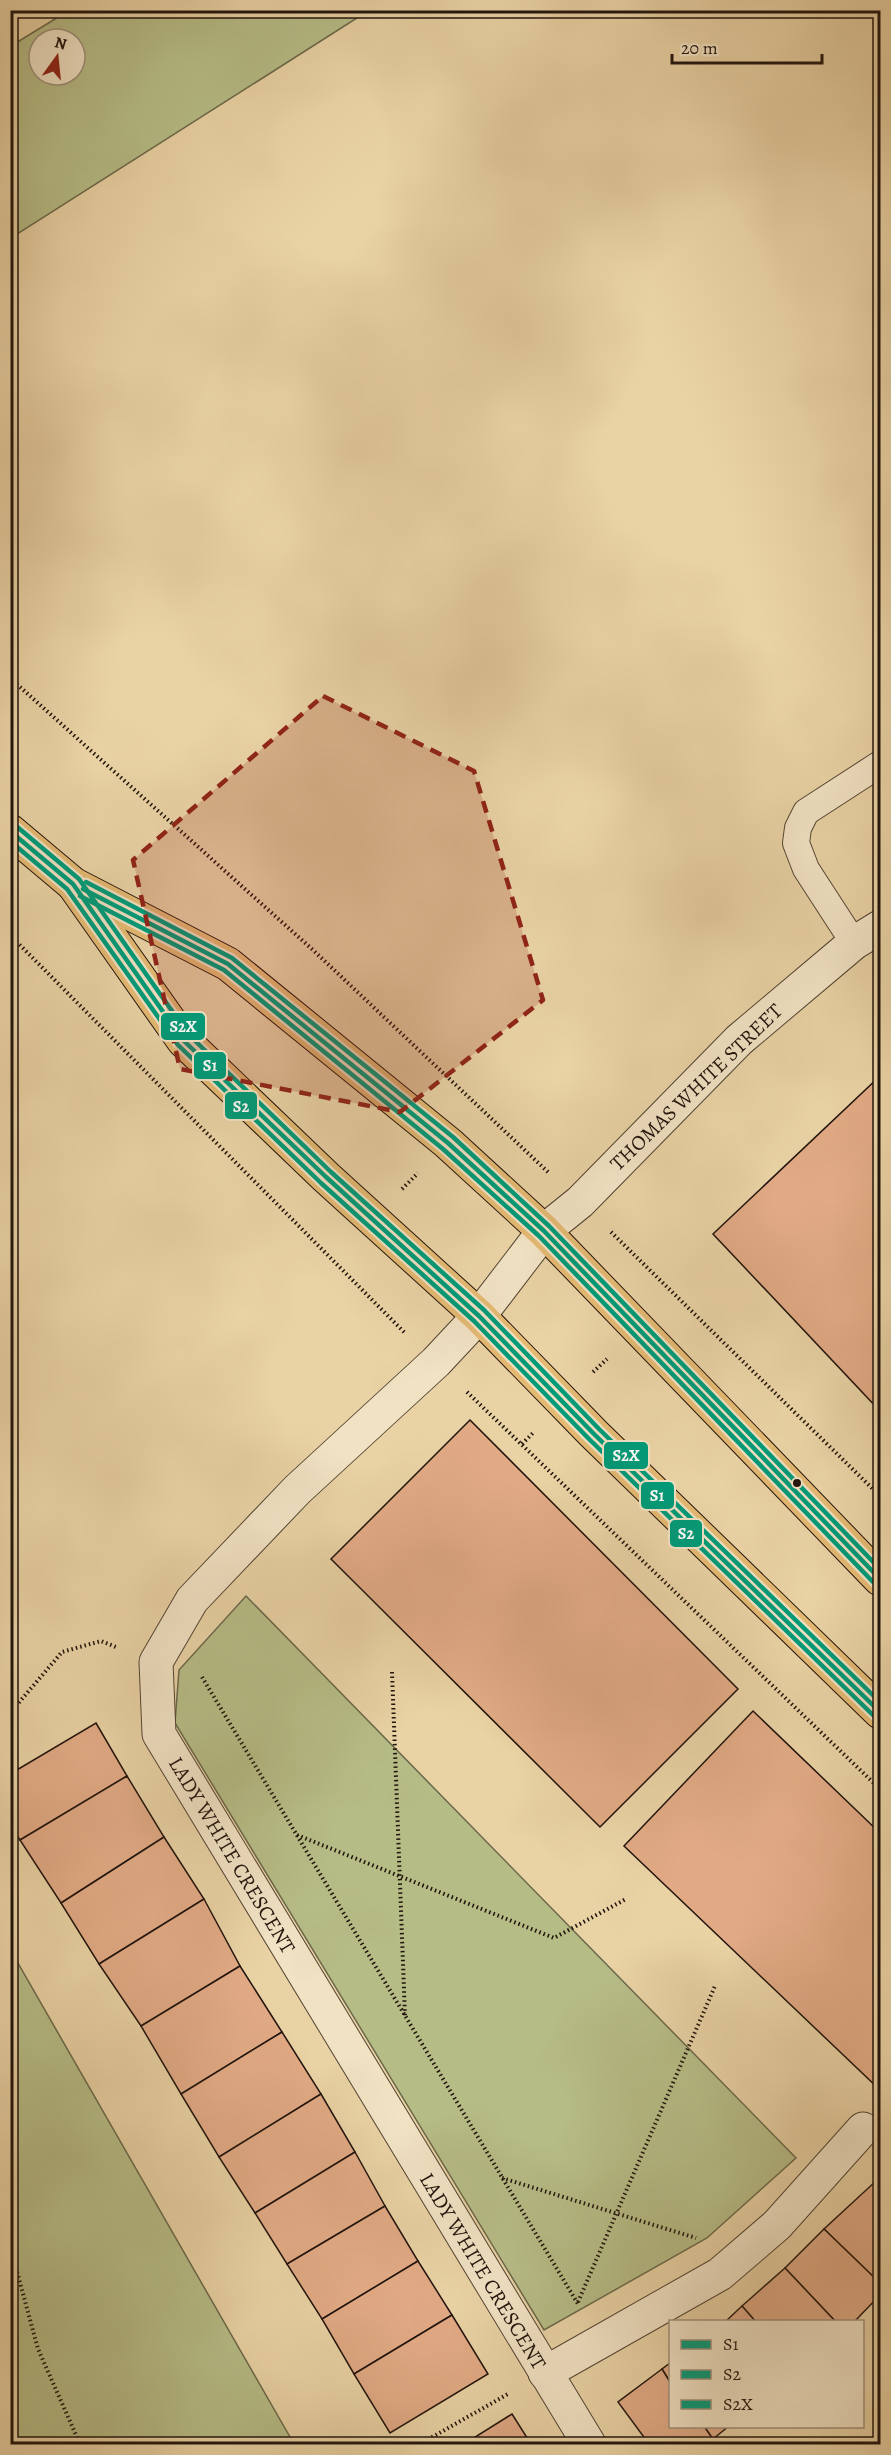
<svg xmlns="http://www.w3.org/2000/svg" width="891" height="2455" font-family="Alegreya,serif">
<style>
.green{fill:#b6bc86;stroke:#6c684a;stroke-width:1.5;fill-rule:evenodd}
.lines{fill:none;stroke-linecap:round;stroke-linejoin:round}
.stream{stroke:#687669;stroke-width:15}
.building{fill:#e1aa85;stroke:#21140d;stroke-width:1.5}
.service-casing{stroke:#534433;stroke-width:28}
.minor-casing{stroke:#534433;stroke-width:35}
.tertiary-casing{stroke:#534433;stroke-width:35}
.trunk-casing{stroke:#21140d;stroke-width:35}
.path{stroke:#21140d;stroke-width:4;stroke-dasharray:1.5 3;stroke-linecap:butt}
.service{stroke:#f1e2c4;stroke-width:26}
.minor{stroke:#f1e2c4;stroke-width:33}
.tertiary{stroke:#f1e2c4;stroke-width:33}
.trunk{stroke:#e4b972;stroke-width:33}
.bus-1-casing{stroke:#f1e2c4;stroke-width:9}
.bus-2-casing{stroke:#f1e2c4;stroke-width:9}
.bus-3-casing{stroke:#f1e2c4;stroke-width:9}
.bus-1{stroke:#009b79;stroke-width:4.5}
.bus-2{stroke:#009b79;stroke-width:4.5}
.bus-3{stroke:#009b79;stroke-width:4.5}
.marked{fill:#8f2418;fill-opacity:0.2;stroke:#8f2418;stroke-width:4.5;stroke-dasharray:12 8;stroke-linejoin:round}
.bus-dot{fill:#21140d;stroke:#f1e2c4;stroke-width:2}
.labels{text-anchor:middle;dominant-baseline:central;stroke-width:4.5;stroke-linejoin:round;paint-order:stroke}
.street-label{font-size:21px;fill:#21140d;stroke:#f1e2c4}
.line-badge{stroke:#f1e2c4;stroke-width:2}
.badge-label{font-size:16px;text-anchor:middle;font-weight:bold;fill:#fff}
</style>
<rect width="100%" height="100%" fill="#e9d2a4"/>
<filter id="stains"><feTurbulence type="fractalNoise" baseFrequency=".00333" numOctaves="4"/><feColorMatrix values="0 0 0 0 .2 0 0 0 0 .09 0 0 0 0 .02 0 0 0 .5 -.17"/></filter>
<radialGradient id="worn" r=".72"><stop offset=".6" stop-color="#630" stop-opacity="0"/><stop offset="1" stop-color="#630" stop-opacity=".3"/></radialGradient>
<g class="green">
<path d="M68 11V10L368 11 11 238V46ZM39 39H75V75H39Z"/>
<path d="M246 1596 796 2158 707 2238 544 2330 175 1723 179 1670Z"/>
<path d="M10 1951H11L294 2444H11Z"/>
</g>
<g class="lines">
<path class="stream" d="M10 2439 13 2444"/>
</g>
<g class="building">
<path d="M880 1076V1411L713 1234Z"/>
<path d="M470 1420 738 1689 600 1827 331 1559Z"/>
<path d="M753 1711 880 1833V2090L624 1846Z"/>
<path d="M96 1723 127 1776 20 1840 10 1825V1774Z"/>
<path d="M127 1776 164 1837 61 1903 20 1840Z"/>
<path d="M164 1837 204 1899 99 1964 61 1903Z"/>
<path d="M204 1899 240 1966 141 2026 99 1964Z"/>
<path d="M240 1966 282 2032 181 2094 141 2026Z"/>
<path d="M282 2032 321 2094 219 2157 181 2094Z"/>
<path d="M321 2094 355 2152 255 2213 219 2157Z"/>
<path d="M355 2152 385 2206 287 2264 255 2213Z"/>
<path d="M877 2180 880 2184V2283L824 2229Z"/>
<path d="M385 2206 418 2261 322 2319 287 2264Z"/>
<path d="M824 2229 880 2283V2295L854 2322H836L785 2268Z"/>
<path d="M418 2261 452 2315 354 2374 322 2319Z"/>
<path d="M785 2268 836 2322H756L742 2306Z"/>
<path d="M742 2306 756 2322H725Z"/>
<path d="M452 2315 488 2374 390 2433 354 2374Z"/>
<path d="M670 2363V2382L662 2369Z"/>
<path d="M662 2369 670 2382V2426H704L713 2439 706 2444H649L618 2402Z"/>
<path d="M512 2414 531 2444H464Z"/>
<path d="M704 2426H729L713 2439Z"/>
</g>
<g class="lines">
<g class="service-casing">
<path id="service" d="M854 943 806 869 796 843 798 828 806 812 880 764"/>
</g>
<g class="minor-casing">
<g id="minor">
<path d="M544 1231 580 1202 739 1040 854 943 880 927"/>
<path d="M479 1316 436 1362 297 1490 192 1600 156 1662 159 1734 589 2444"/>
<path d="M545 2373 720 2274 777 2225 863 2129"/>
</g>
</g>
<g class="tertiary-casing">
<path id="tertiary" d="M479 1316 544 1231"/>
</g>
<g class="trunk-casing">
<g id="trunk">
<path d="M10 831 73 884 228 964 448 1143 544 1231 880 1579"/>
<path d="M73 884 183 1040 326 1177 479 1316 594 1434 880 1712"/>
</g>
</g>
<g class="path">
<path d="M10 678 313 950 549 1173"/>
<path d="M10 935 405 1333"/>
<path d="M402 1189 418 1173"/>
<path d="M611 1232 880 1496"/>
<path d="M593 1372 607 1359"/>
<path d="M467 1392 880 1789"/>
<path d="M522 1444 533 1433"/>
<path d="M392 1672 405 2016"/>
<path d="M202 1677 578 2304"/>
<path d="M10 1713 62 1652 101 1641 116 1647"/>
<path d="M297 1835 554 1938 626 1899"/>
<path d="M502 2178 696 2238"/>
<path d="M10 2246 38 2349 80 2444"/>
<path d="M578 2302 715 1986"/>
<path d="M420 2444 508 2394"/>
</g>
<use href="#service" class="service"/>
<use href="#minor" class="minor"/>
<use href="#tertiary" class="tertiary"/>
<use href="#trunk" class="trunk"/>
<g class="bus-1-casing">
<g id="bus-1">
<path d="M10 831 73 884 183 1040 326 1177 479 1316 594 1434 880 1712"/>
<path d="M83 889 228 964 448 1143 544 1231 880 1579"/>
</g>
</g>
<g class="bus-2-casing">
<g id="bus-2">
<path d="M10 841 67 889 178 1045 321 1183 474 1321 589 1439 875 1717"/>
<path d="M80 896 224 970 443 1149 539 1236 875 1584"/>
</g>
</g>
<g class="bus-3-casing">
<g id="bus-3">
<path d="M15 825 79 879 189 1035 331 1172 484 1310 599 1429 880 1702"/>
<path d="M86 882 232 958 453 1137 549 1226 880 1569"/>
</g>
</g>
<use href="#bus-1" class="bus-1"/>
<use href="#bus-2" class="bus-2"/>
<use href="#bus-3" class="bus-3"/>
</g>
<path class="marked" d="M323 696 474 771 543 1000 400 1112 180 1069 133 860Z"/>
<circle class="bus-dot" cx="797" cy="1483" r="5"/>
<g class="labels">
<g class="street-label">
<text transform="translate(696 1087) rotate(-44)">THOMAS WHITE STREET</text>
<text transform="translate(232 1855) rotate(59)">LADY WHITE CRESCENT</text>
<text transform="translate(483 2271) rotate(59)">LADY WHITE CRESCENT</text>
</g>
</g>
<g class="line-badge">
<rect x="160" y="1012" width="46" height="29" rx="6" fill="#009b79"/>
<rect x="193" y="1051" width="34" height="29" rx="6" fill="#009b79"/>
<rect x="224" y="1091" width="34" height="29" rx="6" fill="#009b79"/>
<rect x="603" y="1441" width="46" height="29" rx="6" fill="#009b79"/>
<rect x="640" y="1481" width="35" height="29" rx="6" fill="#009b79"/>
<rect x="669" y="1519" width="34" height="29" rx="6" fill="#009b79"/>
</g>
<g class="badge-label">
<text x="183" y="1032">S2X</text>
<text x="210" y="1071">S1</text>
<text x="241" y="1112">S2</text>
<text x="626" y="1461">S2X</text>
<text x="657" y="1501">S1</text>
<text x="686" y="1539">S2</text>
</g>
<rect width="891" height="2455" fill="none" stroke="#e9d2a4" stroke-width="36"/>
<rect x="12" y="12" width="867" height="2431" fill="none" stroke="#21140d" stroke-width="3"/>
<rect x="18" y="18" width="855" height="2419" fill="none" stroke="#21140d" stroke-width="1.5"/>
<rect x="669" y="2320" width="195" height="108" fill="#f1e2c4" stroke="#9e907b" stroke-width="1.5"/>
<rect x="681" y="2340" width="30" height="9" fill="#009b79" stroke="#9e907b" stroke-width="1.5"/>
<text x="723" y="2350" font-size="18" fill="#21140d">S1</text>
<rect x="681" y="2370" width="30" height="9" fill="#009b79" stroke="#9e907b" stroke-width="1.5"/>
<text x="723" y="2380" font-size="18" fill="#21140d">S2</text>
<rect x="681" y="2400" width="30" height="9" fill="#009b79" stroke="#9e907b" stroke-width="1.5"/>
<text x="723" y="2410" font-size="18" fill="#21140d">S2X</text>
<g transform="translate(57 57) rotate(15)"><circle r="28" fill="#f1e2c4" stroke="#9e907b" stroke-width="1.5"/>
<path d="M0-4.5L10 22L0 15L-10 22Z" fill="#8f2418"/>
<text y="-9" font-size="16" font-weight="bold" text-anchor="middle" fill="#21140d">N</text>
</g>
<path d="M672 54v9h150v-9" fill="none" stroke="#21140d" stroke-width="3"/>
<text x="681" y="54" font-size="18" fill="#21140d" stroke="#f1e2c4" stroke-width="4.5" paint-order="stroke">20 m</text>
<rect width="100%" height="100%" filter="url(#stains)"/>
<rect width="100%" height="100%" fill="url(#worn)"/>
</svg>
